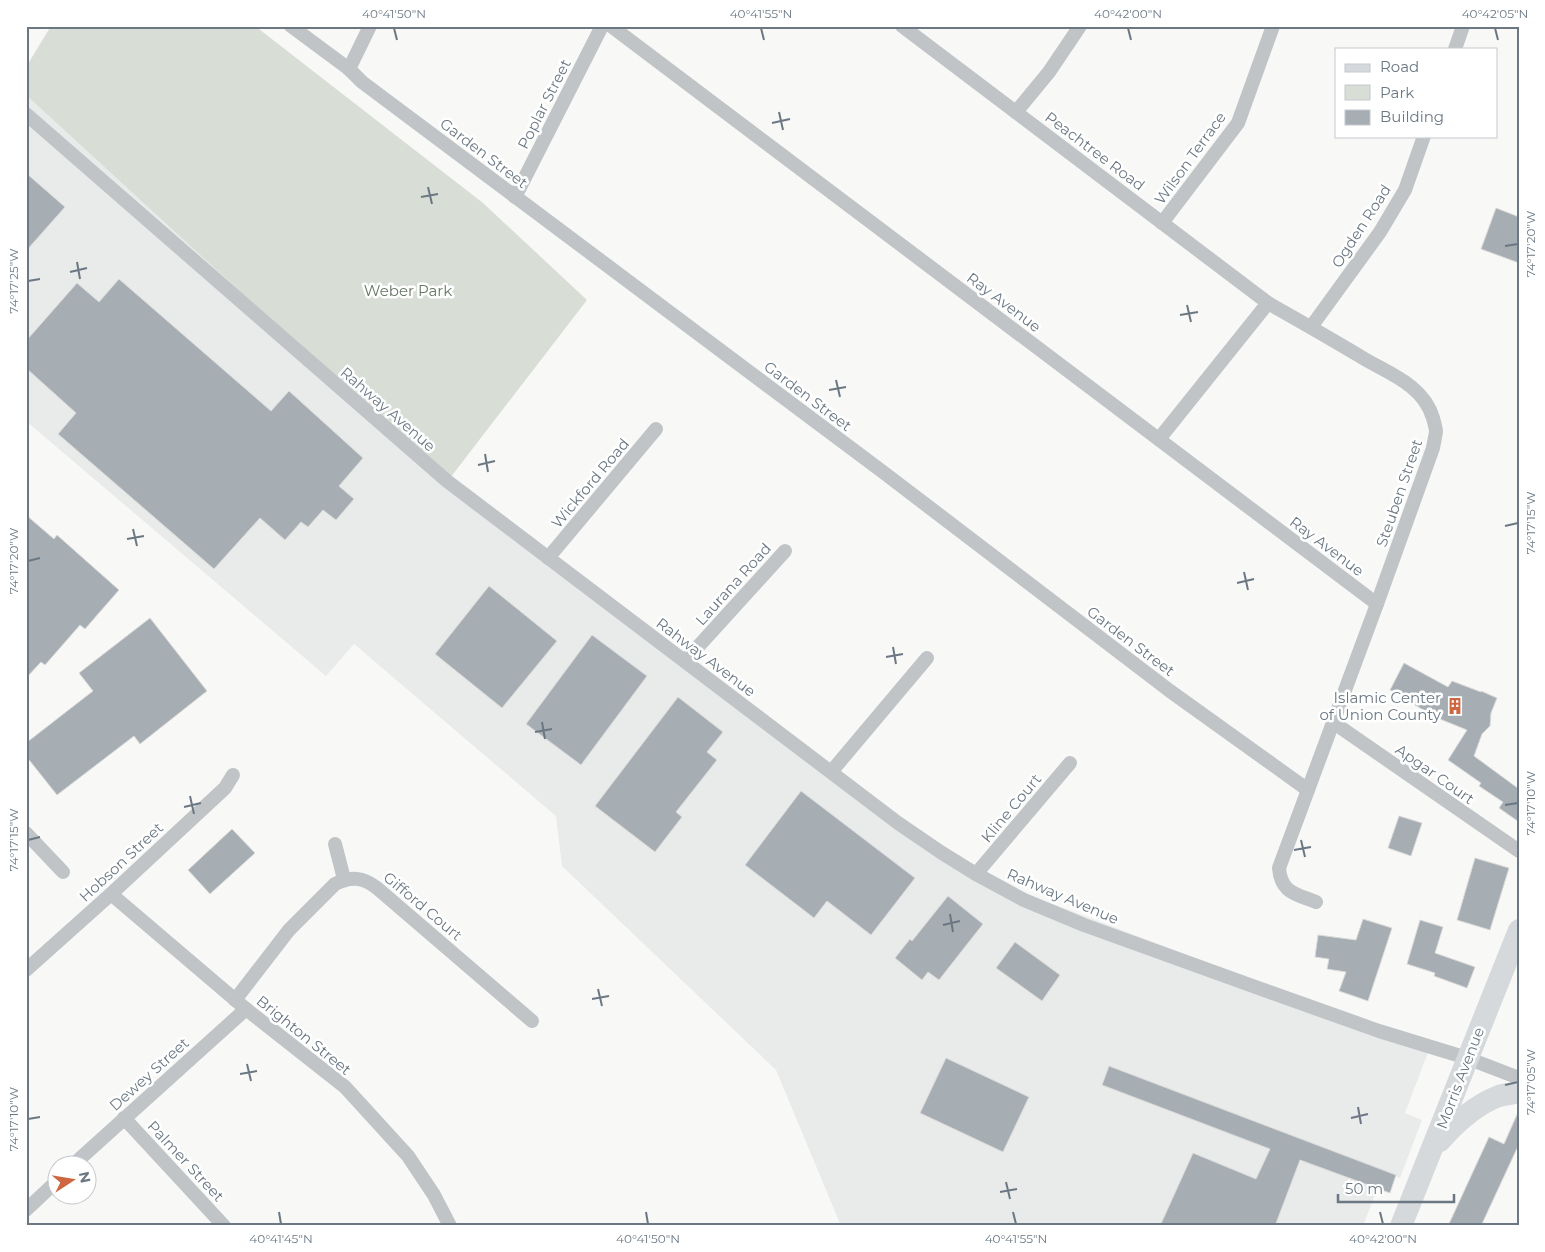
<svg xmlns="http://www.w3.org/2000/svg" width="1545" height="1252" font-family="Montserrat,sans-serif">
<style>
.built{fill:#e9eaea}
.green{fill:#d8ddd6}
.building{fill:#a6adb3;stroke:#dadad9}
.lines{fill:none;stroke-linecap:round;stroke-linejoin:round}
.street{stroke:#c0c4c7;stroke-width:14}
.primary{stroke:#d5d9dc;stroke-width:22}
.ticks{fill:none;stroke:#6b7884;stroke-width:2}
.labels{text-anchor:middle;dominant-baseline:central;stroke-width:5;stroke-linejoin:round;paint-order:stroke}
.street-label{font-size:15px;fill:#6b7884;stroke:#fff}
.park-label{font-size:15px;fill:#677765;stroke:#fff}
.poi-label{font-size:15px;fill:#6b7884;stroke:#fff;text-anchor:end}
.neatline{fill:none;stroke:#6b7884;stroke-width:2}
.ticks-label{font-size:12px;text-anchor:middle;fill:#6b7884}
</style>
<rect width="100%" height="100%" fill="#f8f8f6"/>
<path class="built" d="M26 95 447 482 958 868 1430 1047 1405 1113 1422 1120 1400 1178 1384 1171 1363 1226H841L776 1070 562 866 556 816 354 644 326 676 26 421Z"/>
<path class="green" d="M51 26H255L483 203 587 300 447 482 26 95V67Z"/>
<g class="building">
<path d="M26 173 65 207 26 251Z"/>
<path d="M1496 208 1519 217V263L1481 249Z"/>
<path d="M119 279 271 411 289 391 363 458 339 486 354 499 336 520 323 510 308 527 301 522 285 540 260 518 214 569 58 434 76 413 26 368V341L77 283 99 302Z"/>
<path d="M26 515 54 539 57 535 119 590 85 629 80 625 45 665 41 662 26 678Z"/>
<path d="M489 586 557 641 502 708 435 654Z"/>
<path d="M150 618 207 691 140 744 134 736 57 795 26 756V743L93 691 79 673Z"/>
<path d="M592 635 647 676 581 765 526 724Z"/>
<path d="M1404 663 1448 687 1452 681 1481 692V691L1497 698 1491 713 1490 726 1482 734 1474 756 1519 789V822L1499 808 1503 802 1479 786 1481 783 1448 760 1467 730 1435 717 1390 690Z"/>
<path d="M678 697 723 732 707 752 717 760 676 812 682 817 655 852 595 806Z"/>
<path d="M801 791 915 878 871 935 827 901 814 918 745 865Z"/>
<path d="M1399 816 1422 823 1411 856 1388 848Z"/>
<path d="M232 829 255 853 210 894 188 870Z"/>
<path d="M1475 858 1509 868 1490 930 1457 920Z"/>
<path d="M948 896 983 924 939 980 928 972 922 980 895 958 910 939 912 941Z"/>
<path d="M1363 919 1392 928 1368 1001 1339 991 1346 972 1327 969 1329 959 1315 957 1318 935 1356 940Z"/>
<path d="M1420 920 1443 927 1435 953 1475 967 1467 988 1434 976 1435 973 1407 964Z"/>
<path d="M1015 942 1060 975 1042 1001 996 968Z"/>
<path d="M946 1058 1029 1097 1003 1152 920 1113Z"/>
<path d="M1109 1066 1396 1175 1390 1193 1300 1160 1275 1226H1160L1193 1153 1256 1179 1270 1149 1102 1085Z"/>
<path d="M1519 1110V1144L1481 1226H1448L1489 1137 1504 1144Z"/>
</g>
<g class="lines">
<g class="street">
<path d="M291 26 349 69 362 82 883 472 1170 691 1308 790"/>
<path d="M611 26 1377 604"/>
<path d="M902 26 1268 303C1298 320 1328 337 1358 355 1384 372 1423 383 1433 418 1434 422 1436 428 1436 432 1435 437 1434 443 1433 448L1377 604 1279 868C1281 893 1296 894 1316 902"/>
<path d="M1455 49 1463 26"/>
<path d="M349 69 370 26"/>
<path d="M1016 112 1049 72 1080 26"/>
<path d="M26 114 447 481 898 823 942 853 976 874 1024 900 1084 925 1250 985 1379 1031 1467 1058 1519 1078"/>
<path d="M515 197 602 26"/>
<path d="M1162 223 1238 123 1273 26"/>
<path d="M1311 327 1380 232 1405 190 1424 136"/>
<path d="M1159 439 1268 303"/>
<path d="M548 558 656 429"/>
<path d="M685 661 785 551"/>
<path d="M1334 723 1519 851"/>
<path d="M831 772 927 658"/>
<path d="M26 833 63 872"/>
<path d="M335 844 344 879"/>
<path d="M976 874 1070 763"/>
<path d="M111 894 246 1009 345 1087 408 1156 434 1195 450 1226"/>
<path d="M26 970 111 894 225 788 233 775"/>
<path d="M235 1000 289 930 335 884C351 876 363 877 377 888L532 1021"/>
<path d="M124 1118 224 1226"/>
<path d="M74 1164 246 1009"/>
<path d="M26 1210 58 1180"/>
</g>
<g class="primary">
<path d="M1440 1141C1455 1123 1477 1104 1499 1096 1505 1094 1513 1094 1519 1092"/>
<path d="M1401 1226 1519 930"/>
</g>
</g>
<path class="ticks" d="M394 28 397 40M761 28 764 40M1128 28 1131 40M1495 28 1498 40M779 112 783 130M772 123 790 119M428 187 432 204M421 197 438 194M1505 246 1518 244M77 262 80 279M70 272 87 268M28 281 40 279M1187 305 1191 322M1180 315 1198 312M836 380 840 397M829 390 846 387M485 454 488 472M478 465 495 461M1505 526 1518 523M133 529 137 546M127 539 144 536M28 561 40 558M1244 572 1248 590M1237 583 1254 579M893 647 896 664M886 657 903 654M542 722 545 739M535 732 552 729M190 796 194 814M1505 805 1518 803M184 807 201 803M28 840 40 837M1301 840 1305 857M1294 850 1311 847M950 914 953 932M943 925 960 921M598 989 602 1006M592 999 609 996M247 1064 251 1081M240 1074 257 1071M1505 1085 1518 1082M1358 1107 1361 1124M1351 1118 1368 1114M28 1119 40 1117M1006 1182 1010 1199M1000 1192 1017 1189M279 1212 281 1224M646 1212 648 1224M1013 1212 1016 1224M1380 1212 1383 1224"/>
<defs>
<g id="building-bare" transform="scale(1.35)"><path d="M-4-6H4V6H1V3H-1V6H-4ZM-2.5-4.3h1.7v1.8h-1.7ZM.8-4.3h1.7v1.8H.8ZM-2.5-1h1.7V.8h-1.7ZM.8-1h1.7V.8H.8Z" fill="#ce6741" stroke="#fff" stroke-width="2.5" paint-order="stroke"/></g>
</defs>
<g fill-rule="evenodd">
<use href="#building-bare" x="1455" y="706"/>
</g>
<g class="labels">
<g class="street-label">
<text transform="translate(544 104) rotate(-63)">Poplar Street</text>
<text transform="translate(1095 151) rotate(37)">Peachtree Road</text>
<text transform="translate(484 153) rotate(37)">Garden Street</text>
<text transform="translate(1190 158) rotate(-54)">Wilson Terrace</text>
<text transform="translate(1361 226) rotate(-57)">Ogden Road</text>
<text transform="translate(1004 302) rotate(37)">Ray Avenue</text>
<text transform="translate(808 396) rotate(37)">Garden Street</text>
<text transform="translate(388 409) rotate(41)">Rahway Avenue</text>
<text transform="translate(590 483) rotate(-50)">Wickford Road</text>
<text transform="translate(1399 493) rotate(-71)">Steuben Street</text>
<text transform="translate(1327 546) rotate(37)">Ray Avenue</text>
<text transform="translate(733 584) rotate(-48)">Laurana Road</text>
<text transform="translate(1131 641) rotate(37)">Garden Street</text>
<text transform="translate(706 657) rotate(37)">Rahway Avenue</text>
<text transform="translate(1435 774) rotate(35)">Apgar Court</text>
<text transform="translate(1011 808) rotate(-50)">Kline Court</text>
<text transform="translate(121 862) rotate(-43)">Hobson Street</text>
<text transform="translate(1063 896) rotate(23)">Rahway Avenue</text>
<text transform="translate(423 906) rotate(40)">Gifford Court</text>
<text transform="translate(304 1035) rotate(39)">Brighton Street</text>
<text transform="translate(149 1074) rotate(-42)">Dewey Street</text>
<text transform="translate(1460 1078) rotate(-69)">Morris Avenue</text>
<text transform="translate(186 1161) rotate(47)">Palmer Street</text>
</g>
<g class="park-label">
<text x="408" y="290">Weber Park</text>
</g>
<g class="poi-label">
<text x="1441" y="697">Islamic Center<tspan x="1441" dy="17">of Union County</tspan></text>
</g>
</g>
<rect width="1545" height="1252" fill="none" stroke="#ffffff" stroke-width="55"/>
<rect x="1335" y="48" width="162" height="90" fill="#ffffff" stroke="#c4c9ce"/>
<rect x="1345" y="64" width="25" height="8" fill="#d5d9dc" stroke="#c4c9ce"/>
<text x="1380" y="72" font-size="15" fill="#6b7884">Road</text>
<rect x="1345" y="85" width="25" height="15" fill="#d8ddd6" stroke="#c4c9ce"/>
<text x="1380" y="98" font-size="15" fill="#6b7884">Park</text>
<rect x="1345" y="110" width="25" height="15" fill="#a6adb3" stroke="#c4c9ce"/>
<text x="1380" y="122" font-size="15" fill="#6b7884">Building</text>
<g transform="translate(72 1180) rotate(78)"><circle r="24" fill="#ffffff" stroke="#c4c9ce"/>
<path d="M0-4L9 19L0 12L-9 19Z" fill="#ce6741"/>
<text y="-8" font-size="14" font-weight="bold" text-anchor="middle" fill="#6b7884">N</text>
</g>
<path d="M1338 1194v8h116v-8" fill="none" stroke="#6b7884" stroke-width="2.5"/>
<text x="1345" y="1194" font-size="15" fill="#6b7884" stroke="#ffffff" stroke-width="4" paint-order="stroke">50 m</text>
<rect x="28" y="28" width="1490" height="1196" class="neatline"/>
<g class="ticks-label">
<text x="394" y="18">40°41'50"N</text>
<text x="761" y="18">40°41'55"N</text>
<text x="1128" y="18">40°42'00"N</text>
<text x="1495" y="18">40°42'05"N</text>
<text transform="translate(1531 244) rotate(-90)" y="4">74°17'20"W</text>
<text transform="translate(14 281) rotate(-90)" y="4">74°17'25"W</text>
<text transform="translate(1531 523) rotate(-90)" y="4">74°17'15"W</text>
<text transform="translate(14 561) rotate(-90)" y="4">74°17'20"W</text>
<text transform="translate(1531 803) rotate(-90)" y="4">74°17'10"W</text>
<text transform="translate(14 840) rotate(-90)" y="4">74°17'15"W</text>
<text transform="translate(1531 1082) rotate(-90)" y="4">74°17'05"W</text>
<text transform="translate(14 1119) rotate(-90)" y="4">74°17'10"W</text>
<text x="281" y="1243">40°41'45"N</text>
<text x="648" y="1243">40°41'50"N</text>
<text x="1016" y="1243">40°41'55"N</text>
<text x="1383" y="1243">40°42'00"N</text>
</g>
</svg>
